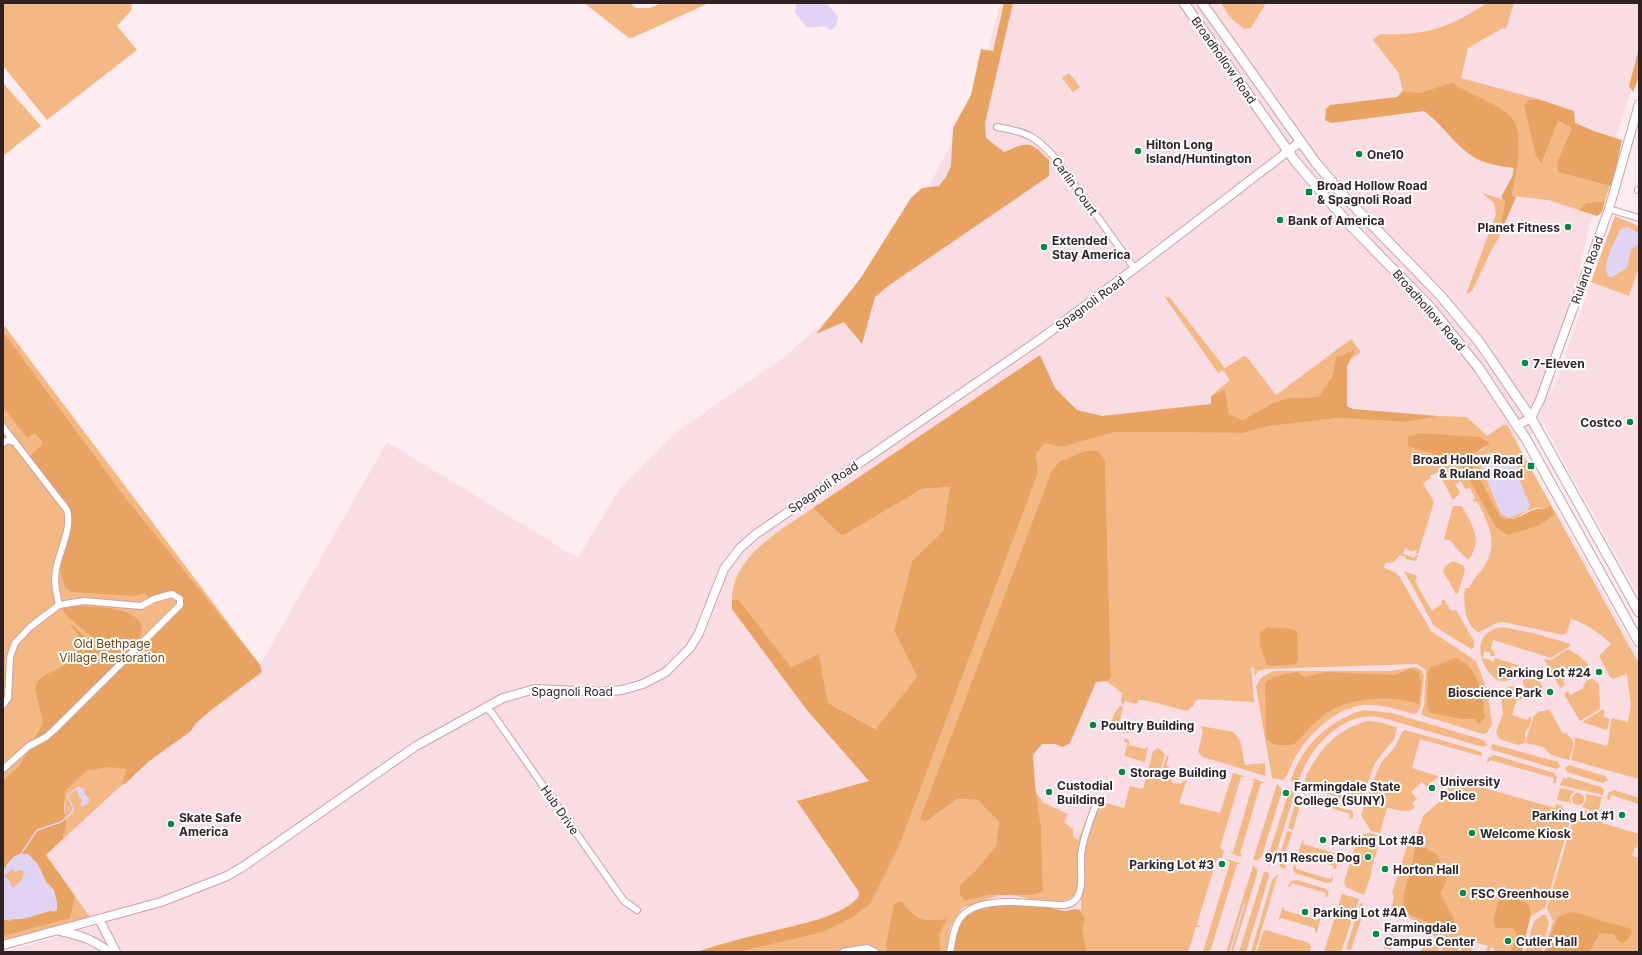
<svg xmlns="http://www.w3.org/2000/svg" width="1642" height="955" font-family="Inter,sans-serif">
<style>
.built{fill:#fadce3}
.green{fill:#f3b883;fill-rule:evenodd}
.forest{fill:#e8a261}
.water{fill:#e0d3f4;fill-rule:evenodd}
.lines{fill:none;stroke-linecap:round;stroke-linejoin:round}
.stream{stroke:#e0d3f4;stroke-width:1.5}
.street-casing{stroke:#c8a2aa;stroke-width:8}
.secondary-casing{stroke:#c8a2aa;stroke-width:10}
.primary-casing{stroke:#c8a2aa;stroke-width:11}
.street{stroke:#fff;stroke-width:6}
.secondary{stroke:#fff;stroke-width:8}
.primary{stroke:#fff;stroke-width:9}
.poi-dot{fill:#018844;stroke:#fff;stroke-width:1.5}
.labels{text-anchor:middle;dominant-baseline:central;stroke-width:4;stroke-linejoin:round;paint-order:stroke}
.street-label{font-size:12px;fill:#302124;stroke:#fff}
.poi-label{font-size:12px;font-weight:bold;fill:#302124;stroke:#fff;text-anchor:start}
.park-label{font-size:12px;fill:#714311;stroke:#fff}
</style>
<rect width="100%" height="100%" fill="#fdedf0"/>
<path class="built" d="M1000 3H1639V64L1591 221 1548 402 1615 216 1639 226V597L1549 435 1544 422 1542 428 1519 442 1491 447 1502 535 1557 511 1639 656V952H3L96 926 46 855 81 821 260 665 387 442 578 558 620 488 674 434 784 357 855 295 918 206 976 98Z"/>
<g class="green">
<path d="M3 3H132L131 11 117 26 137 50 47 120 3 66Z"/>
<path d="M584 3H630L636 8H650L662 3H709L632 38H629Z"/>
<path d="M1221 3H1266L1251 28 1244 29 1230 17Z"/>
<path d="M1487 3H1514L1506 29 1503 28 1468 48 1461 78 1538 99 1530 100 1543 162 1557 121 1572 128 1557 162 1558 172 1610 186 1605 201 1586 203 1579 210 1548 200 1512 196 1519 147 1453 82 1420 93 1403 91 1398 72 1373 40 1380 34C1426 36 1449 28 1487 3Z"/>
<path d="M1069 73 1080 87 1073 92 1062 78Z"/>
<path d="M3 83 41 126 3 156Z"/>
<path d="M1482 193 1505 200 1498 239 1491 251 1472 291 1466 294 1496 214 1494 203Z"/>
<path d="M1615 216 1639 226V267L1629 296 1591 282Z"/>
<path d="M1164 296 1170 298 1225 368 1244 356 1247 357 1276 395 1351 339 1361 352 1351 359 1356 349 1336 357 1332 377 1318 397 1288 398 1273 403 1243 420 1229 414 1225 389 1211 396 1230 380 1223 370 1218 373Z"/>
<path d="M3 324 260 665 124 783 63 839C66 823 64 807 66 790L88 770 95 761 23 824 90 917 3 940ZM77 787H80L89 802 85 805 80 806 83 799 80 798 77 790Z"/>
<path d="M1438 416 1467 417 1487 436 1503 425H1507L1639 664V779L1571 760 1575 743 1574 737 1607 746C1610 736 1609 730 1612 718L1628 722 1631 705 1627 674 1613 679 1610 677 1599 656 1611 644C1598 632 1587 624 1571 619L1567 632 1563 635 1503 622C1493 623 1487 629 1478 632 1464 624 1463 601 1465 588H1469C1473 579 1480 573 1485 565 1499 543 1488 522 1477 501L1474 502 1472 501 1475 498 1470 488 1465 489 1461 481 1455 484 1460 493 1453 500 1438 472 1430 476 1431 478 1423 483 1434 502 1418 554 1416 553 1417 551 1413 550V552L1405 548 1403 554 1414 558 1416 555H1418L1416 561 1406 559 1405 557 1400 555 1394 562 1385 563 1384 568 1395 572 1399 576 1431 631 1476 661 1487 690 1492 724 1487 733 1483 734 1421 715 1424 705 1426 670 1417 664 1266 669 1258 671 1255 676 1254 668 1251 667 1254 702 1198 699 1195 701 1193 706 1187 711 1145 700H1139L1136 704 1125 701 1124 705 1121 703 1122 693 1106 681 1111 678 1105 461 920 819 927 822 957 799 978 800 999 822 996 846 976 870 960 885 965 901 989 895H1000L962 908 951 926 946 952H738L820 933 871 903 900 844 1038 473 1036 453 1045 442 1061 446 1115 432 1244 433 1268 425 1338 418 1407 422ZM1486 447 1471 456 1472 464 1500 516C1515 527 1525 506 1541 508 1546 508 1551 512 1555 515L1540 525 1495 526 1460 463 1444 462 1439 456 1427 452ZM1481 465 1519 478 1528 510 1509 518 1498 507Z"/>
<path d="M950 487 943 531 912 561 894 631 917 677 877 729 828 703 819 654 791 667 738 599 732 600C732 556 781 530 813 508L842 536 922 489Z"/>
<path d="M1453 506H1462C1472 526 1484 539 1468 560L1457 549 1451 541 1444 539Z"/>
<path d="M1453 561 1463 565 1465 570 1458 593 1456 594 1443 571 1445 566Z"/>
<path d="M1404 571 1417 576 1415 581 1432 611 1442 604 1441 601 1444 599 1451 611 1456 610 1474 641V648L1471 649 1434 626Z"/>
<path d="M1502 627 1533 633 1571 644 1569 647 1551 658 1493 640 1491 648 1495 653 1494 656H1490L1491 653 1484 651 1483 658 1491 660 1492 663 1495 658 1521 666V668L1512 666 1511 669 1519 673C1515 677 1508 682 1502 681 1487 681 1462 634 1502 627Z"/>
<path d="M1568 649 1578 655 1588 664V672L1585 675 1582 674 1577 676 1576 673 1563 680 1565 685 1560 688 1544 659 1551 660Z"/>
<path d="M1415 667 1420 669 1424 675 1421 705 1417 713 1414 714C1399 710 1384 705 1369 705 1341 704 1312 730 1298 753 1293 760 1290 769 1286 777L1283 780 1272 778 1256 687C1260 677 1265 674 1275 671H1390Z"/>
<path d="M1535 674 1543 687 1529 695 1523 684V680Z"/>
<path d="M1592 679 1599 684 1600 709 1580 721 1564 694 1568 691 1570 695 1584 688 1583 685 1587 680Z"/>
<path d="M1510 686 1518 688 1524 698 1520 700 1517 699 1512 715 1528 720 1529 717H1531V723L1525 733V743L1518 745 1499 739 1496 732 1503 714 1500 692Z"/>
<path d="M1120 706 1123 707 1120 721 1132 725 1129 733C1109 733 1108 719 1120 706Z"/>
<path d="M1549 709 1563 734 1566 733 1572 739 1574 744 1569 760 1551 755 1543 747 1526 743C1526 733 1533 726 1533 717L1540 711H1545Z"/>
<path d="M1604 709V717L1610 719 1607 730 1582 722Z"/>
<path d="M1363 710 1392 713 1484 740 1487 745 1483 747 1390 720C1382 718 1372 715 1363 717 1332 722 1307 754 1298 782L1293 783 1291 779C1303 745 1328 721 1363 710Z"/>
<path d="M1368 721 1379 722 1396 727 1397 729 1394 739 1375 763 1361 801 1355 803 1307 787 1305 778C1319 750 1336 729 1368 721Z"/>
<path d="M1201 726 1233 732 1240 740 1245 765 1265 763V776L1203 757 1198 752 1203 731Z"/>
<path d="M1405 730 1476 750 1482 753 1480 761 1481 756 1420 739 1412 768 1438 776V778L1430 783 1427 787 1422 782 1411 792 1417 799 1412 803 1415 807C1407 815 1397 809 1387 808L1380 833 1371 831 1361 815 1377 771 1382 762 1395 747 1402 732Z"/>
<path d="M1125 738 1129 740V745L1145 749 1148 746 1145 762 1124 756 1128 743 1124 742Z"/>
<path d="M1492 744 1558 762 1560 767 1556 769 1493 750 1491 748Z"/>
<path d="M1158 748 1165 754 1161 769 1162 770 1167 755 1169 756 1166 765 1171 769 1170 778 1173 783 1180 784 1187 779 1179 803 1220 813 1233 773 1246 777H1241L1220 848 1224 851 1222 858H1217L1197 924 1201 927H1196L1188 952H1083C1080 913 1077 833 1103 802L1124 808 1130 786 1143 789 1153 751Z"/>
<path d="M1494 755 1554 773 1557 777 1556 783H1553L1554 778 1490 760 1487 764 1488 758Z"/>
<path d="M1569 765 1605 776 1608 780 1603 783 1567 772 1565 768Z"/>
<path d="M1568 777 1601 787 1604 790 1603 795 1560 785 1563 778 1566 779Z"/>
<path d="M1253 778 1265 783H1261L1240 854 1242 855 1241 857 1229 852H1233L1254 781 1252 780Z"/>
<path d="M1452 779 1555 808 1556 804 1561 805 1569 817V824L1545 908 1531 916 1521 952H1493L1494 948 1490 947 1491 952H1486L1488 946 1474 942 1471 952H1461L1464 939 1461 937 1458 952H1442V941L1438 930 1401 915 1402 912 1396 910 1394 913 1390 912 1394 897 1392 893 1408 843 1414 844 1423 816 1445 797Z"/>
<path d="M1277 784 1281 788V794L1262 856 1258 860H1253Z"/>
<path d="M1560 788 1574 791 1570 797 1571 803 1557 800Z"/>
<path d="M1614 790 1639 798V804L1611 795 1609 801 1607 798 1608 793Z"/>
<path d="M1289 791H1293L1294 795 1273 863 1270 865 1268 864 1267 860Z"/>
<circle cx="1578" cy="799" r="6"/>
<path d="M1036 793 1044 803 1068 814 1064 822 1073 829V837L1078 840 1084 825H1086L1081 841 1077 892C1064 910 1032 899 1012 895H1034L1043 891 1041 827Z"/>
<path d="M1586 794 1602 797 1598 813 1582 807 1586 801Z"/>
<path d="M1298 795H1303L1293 830 1288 828Z"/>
<path d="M1305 796 1324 802V804L1353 811V818H1350V814L1309 801 1307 806 1302 804Z"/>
<path d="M1586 811 1604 818 1602 823 1639 834 1637 848 1635 847 1632 856 1639 858V952H1544L1553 921 1547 908 1572 823 1576 818Z"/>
<path d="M1287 831 1292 832 1282 864 1287 866 1285 869 1280 867 1278 861Z"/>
<path d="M1370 833 1381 836 1371 871 1372 872 1364 895 1346 887 1344 882 1354 850 1361 835Z"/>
<path d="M1302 840 1304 841 1303 844 1338 854 1340 851 1336 869H1333L1334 866 1300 855 1297 859Z"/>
<path d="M1228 859 1241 864H1237L1210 952H1203L1230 862 1227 860Z"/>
<path d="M1294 865 1296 866V869L1330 879 1333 876 1332 882 1327 883 1295 873 1293 870Z"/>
<path d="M1253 866 1257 869V874L1233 952H1226Z"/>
<path d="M1264 872H1268L1269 876 1246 952H1239Z"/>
<path d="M1278 874 1255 952H1251L1272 880Z"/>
<path d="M1297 880 1326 889 1329 893 1327 897H1325L1326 893 1292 883 1290 887 1288 886 1291 881Z"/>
<path d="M1342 894 1359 899 1341 952H1324Z"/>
<path d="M1362 902 1364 911 1351 950 1346 949 1360 904Z"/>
<path d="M1283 906 1284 910 1317 920 1321 917 1317 932 1315 933V928L1281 918 1278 922Z"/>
<path d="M1543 915H1546L1549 923 1541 952H1525L1534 921Z"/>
<path d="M1421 926C1431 929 1439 930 1440 942L1434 941 1435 936 1419 931Z"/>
<path d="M1266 930 1309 943 1311 947 1310 952H1257L1263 932Z"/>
<path d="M1389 934 1395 936 1391 950 1384 948Z"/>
<path d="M1434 943 1439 944 1438 952H1421L1423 946 1432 948Z"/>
</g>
<g class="forest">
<path d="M1004 3H1013L985 123 986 138 1004 152C1030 141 1029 141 1049 160V176L888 286 875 297 862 344 844 322 816 334 860 279 911 198 922 188 939 186 946 177 951 166 953 128 971 95 981 49 993 51Z"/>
<path d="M1639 48V77L1633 92 1629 86Z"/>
<path d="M1453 82 1458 87C1472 94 1509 109 1515 123 1524 145 1515 173 1512 196L1516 197 1498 239 1505 201 1501 197 1512 177 1514 168C1500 166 1483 164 1472 156 1454 144 1442 124 1424 111L1331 123 1325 120 1326 109 1330 105 1397 97 1403 91 1420 93Z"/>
<path d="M1538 99 1574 111 1575 123 1594 131 1622 140 1613 182 1610 186 1558 172 1557 162 1572 128 1558 121 1542 163 1536 156 1524 105 1530 100Z"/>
<path d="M1605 201 1602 212 1597 216 1579 210 1586 203Z"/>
<path d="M3 332 124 496 260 665 262 672 210 711 196 723 191 731 148 762 126 783 122 785 127 769 110 767 88 770 66 790 64 808 66 823 63 839 46 855 75 896 70 918 3 936V919L22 918 56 909 54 890 46 882 38 864 10 860 3 870V781L19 766 30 747 51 735 166 625 182 605V599L177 592H169L151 598 144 593 135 596 72 592 65 587C63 580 60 573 60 565 61 543 79 524 66 501L32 462 31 456 43 443 35 433 27 438 3 407Z"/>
<path d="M1356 349 1347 366V406L1353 409 1438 416 1407 422 1338 418 1268 426 1244 433 1115 432 1061 447 1045 443 1036 453 1038 473 900 844 871 903 851 918 820 933 738 952H697C723 943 750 936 777 930 804 923 837 918 858 898L859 892 797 801 869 781 806 709 732 609V600L738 599 791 667 819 654 828 703 876 729 917 677 894 631 912 561 943 531 950 487 922 489 842 536 813 508 1040 355 1055 388 1077 410 1102 416 1211 404V396L1225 389 1229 414 1243 420 1273 403 1288 398 1318 397 1332 377 1336 357Z"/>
<path d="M1419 433 1478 437 1490 443 1471 456 1472 464 1500 516C1515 527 1529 505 1545 509L1550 506 1555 515 1540 525 1508 535 1495 526 1460 463 1444 462 1439 456 1408 446V437Z"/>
<path d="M1085 451H1098L1105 461 1111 678 1106 681 1096 682 1070 743 1063 747 1055 744H1042L1033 755 1035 785 1041 827 1043 891 1034 895H989L965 901 960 894V885L976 870 996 846 999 822 978 800 957 799 926 822 920 819 1051 473 1059 462Z"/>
<path d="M69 606C89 607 153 604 140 638 137 645 125 657 119 659L69 618 63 611 64 608Z"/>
<path d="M69 622 96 647 116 661V665L50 730 41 738 33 741 43 723 35 688 38 681 43 676 65 665 81 648 80 638Z"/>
<path d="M1268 627C1278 629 1287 627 1297 631L1298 661 1295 664 1272 666 1267 665 1260 645V632Z"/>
<path d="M1455 658C1480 667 1482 694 1485 717L1479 724 1475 719H1462L1431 713 1427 707 1428 673 1430 668Z"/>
<path d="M1411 669 1419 672 1421 682 1419 704C1389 694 1343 697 1319 719 1310 727 1302 737 1293 745H1276L1266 739 1265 683 1273 677 1296 672 1306 677 1325 672 1395 675Z"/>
<path d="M1415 847 1426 848 1436 854 1445 871 1446 882 1440 893 1454 919 1455 926 1452 930H1447L1412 916 1405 909C1400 896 1407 885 1411 872 1413 864 1413 855 1415 847Z"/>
<path d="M1508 894 1528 904 1531 913 1522 952H1512L1511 950C1515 942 1520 935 1512 928H1496L1493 921 1498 902 1503 896Z"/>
<path d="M901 901C918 921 920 922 947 919L939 935 940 952H887L886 946 894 904Z"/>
<path d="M1036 905 1065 911 1076 909 1080 910 1085 919 1082 928 1086 952H952C954 942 956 925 965 917 982 901 1014 906 1036 905Z"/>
<path d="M1571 912C1582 913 1591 917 1601 921 1612 924 1622 925 1632 930L1631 935 1624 943 1620 942 1613 934 1600 933 1589 952H1547L1550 937 1558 917Z"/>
</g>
<g class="water">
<path d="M796 3H827L838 17 836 26 831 30 823 26C804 29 808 28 795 13Z"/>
<path d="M1626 226 1639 233V244L1631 250 1627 268 1612 277H1608C1601 264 1615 242 1620 230Z"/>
<path d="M1489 453C1505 453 1517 461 1522 477L1519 479 1530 505 1528 510 1509 518 1501 514 1481 465 1483 455Z"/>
<path d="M77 787 85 789 84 793 90 800 85 805 80 806 83 799 80 798 77 790 73 791Z"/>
<path d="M19 854H28L38 864 46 882 54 890 57 902V910L54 912 52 911C38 913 25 921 12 919L10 921 3 919V870L13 857ZM12 869 15 872 21 870 24 873 22 879 13 888 8 879 4 876Z"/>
</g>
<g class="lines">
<g class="stream">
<path d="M21 854 37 830 61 822 72 813 73 807 67 796 73 791"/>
<path d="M1230 952 1244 905"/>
</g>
<g class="street-casing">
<g id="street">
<path d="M997 127C1027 132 1036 136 1056 159L1135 269"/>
<path d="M1638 190H1639"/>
<path d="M1609 209 1639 218"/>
<path d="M3 427 67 510C72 527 61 548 57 565 53 579 56 591 59 605"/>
<path d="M3 443 8 440 15 442"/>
<path d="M3 705 8 698 10 657 15 643 30 627 59 605 84 601 141 606 154 599 172 594 180 599V605L54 730 46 737 29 746 3 769"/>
<path d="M485 707 492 713 624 901 637 910"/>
<path d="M843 952 867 948 875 952"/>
<path d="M950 952C952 942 953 929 959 920 976 892 1037 905 1064 905 1069 904 1074 903 1077 898 1084 886 1080 868 1081 855 1083 838 1089 823 1095 807"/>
</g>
</g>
<g class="secondary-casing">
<g id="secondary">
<path d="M1518 425 1531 418 1540 400 1609 209 1639 104"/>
<path d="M99 919 116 952"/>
<path d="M60 931C79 935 93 939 109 952"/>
<path d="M3 945 161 902 227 876 244 866 416 746 503 698 535 689 601 692 622 690 643 684 666 672 690 648 699 633 724 569 740 548 756 534 1039 340 1150 257 1300 142"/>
</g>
</g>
<g class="primary-casing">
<g id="primary">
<path d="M1184 3 1295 161 1347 222 1431 308 1478 367 1526 439 1639 642"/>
<path d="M1202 3 1316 163 1343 195 1440 295 1480 343 1531 418 1639 612"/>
</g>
</g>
<use href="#street" class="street"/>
<use href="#secondary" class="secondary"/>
<use href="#primary" class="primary"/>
</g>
<g class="poi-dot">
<circle cx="1138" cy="151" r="4"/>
<circle cx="1359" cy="154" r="4"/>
<rect x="1305" y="188" width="8" height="8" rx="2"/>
<circle cx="1280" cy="220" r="4"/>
<circle cx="1568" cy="227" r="4"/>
<circle cx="1044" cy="247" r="4"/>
<circle cx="1525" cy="363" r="4"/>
<circle cx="1630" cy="422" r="4"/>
<rect x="1527" y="462" width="8" height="8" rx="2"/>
<circle cx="1599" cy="672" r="4"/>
<circle cx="1550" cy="692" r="4"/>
<circle cx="1093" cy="725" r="4"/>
<circle cx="1122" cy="772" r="4"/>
<circle cx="1432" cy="788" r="4"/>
<circle cx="1049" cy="792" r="4"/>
<circle cx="1286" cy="793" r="4"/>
<circle cx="1622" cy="815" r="4"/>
<circle cx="171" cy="824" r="4"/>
<circle cx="1472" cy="833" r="4"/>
<circle cx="1323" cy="840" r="4"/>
<circle cx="1368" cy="857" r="4"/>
<circle cx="1222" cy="864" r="4"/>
<circle cx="1385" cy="869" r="4"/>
<circle cx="1463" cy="893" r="4"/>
<circle cx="1305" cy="912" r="4"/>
<circle cx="1376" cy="934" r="4"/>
<circle cx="1508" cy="941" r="4"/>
</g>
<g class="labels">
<g class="street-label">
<text transform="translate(1224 60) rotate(55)">Broadhollow Road</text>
<text transform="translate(1075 186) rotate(54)">Carlin Court</text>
<text transform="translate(1587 270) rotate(-70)">Ruland Road</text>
<text transform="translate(1090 303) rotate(-36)">Spagnoli Road</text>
<text transform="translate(1429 310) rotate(49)">Broadhollow Road</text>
<text transform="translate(823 487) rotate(-34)">Spagnoli Road</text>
<text x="572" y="691">Spagnoli Road</text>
<text transform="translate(560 810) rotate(55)">Hub Drive</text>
</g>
<g class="poi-label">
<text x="1146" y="144">Hilton Long<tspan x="1146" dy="14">Island/Huntington</tspan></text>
<text x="1367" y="154">One10</text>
<text x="1317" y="185">Broad Hollow Road<tspan x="1317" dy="14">&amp; Spagnoli Road</tspan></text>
<text x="1288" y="220">Bank of America</text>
<text x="1560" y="227" text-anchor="end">Planet Fitness</text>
<text x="1052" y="240">Extended<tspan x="1052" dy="14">Stay America</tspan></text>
<text x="1533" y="363">7-Eleven</text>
<text x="1622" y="422" text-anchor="end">Costco</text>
<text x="1523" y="459" text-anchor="end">Broad Hollow Road<tspan x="1523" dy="14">&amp; Ruland Road</tspan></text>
<text x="1591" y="672" text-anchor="end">Parking Lot #24</text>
<text x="1542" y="692" text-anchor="end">Bioscience Park</text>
<text x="1101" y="725">Poultry Building</text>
<text x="1130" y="772">Storage Building</text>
<text x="1440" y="781">University<tspan x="1440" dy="14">Police</tspan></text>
<text x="1057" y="785">Custodial<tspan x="1057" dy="14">Building</tspan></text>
<text x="1294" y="786">Farmingdale State<tspan x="1294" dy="14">College (SUNY)</tspan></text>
<text x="1614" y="815" text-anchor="end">Parking Lot #1</text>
<text x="179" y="817">Skate Safe<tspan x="179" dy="14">America</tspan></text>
<text x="1480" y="833">Welcome Kiosk</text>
<text x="1331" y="840">Parking Lot #4B</text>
<text x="1360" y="857" text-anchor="end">9/11 Rescue Dog</text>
<text x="1214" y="864" text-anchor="end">Parking Lot #3</text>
<text x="1393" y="869">Horton Hall</text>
<text x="1471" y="893">FSC Greenhouse</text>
<text x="1313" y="912">Parking Lot #4A</text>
<text x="1384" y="927">Farmingdale<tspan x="1384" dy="14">Campus Center</tspan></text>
<text x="1516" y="941">Cutler Hall</text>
</g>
<g class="park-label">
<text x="112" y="643">Old Bethpage<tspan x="112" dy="14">Village Restoration</tspan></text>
</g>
</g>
<rect width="1642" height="955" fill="none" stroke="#302124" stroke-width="8"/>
</svg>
